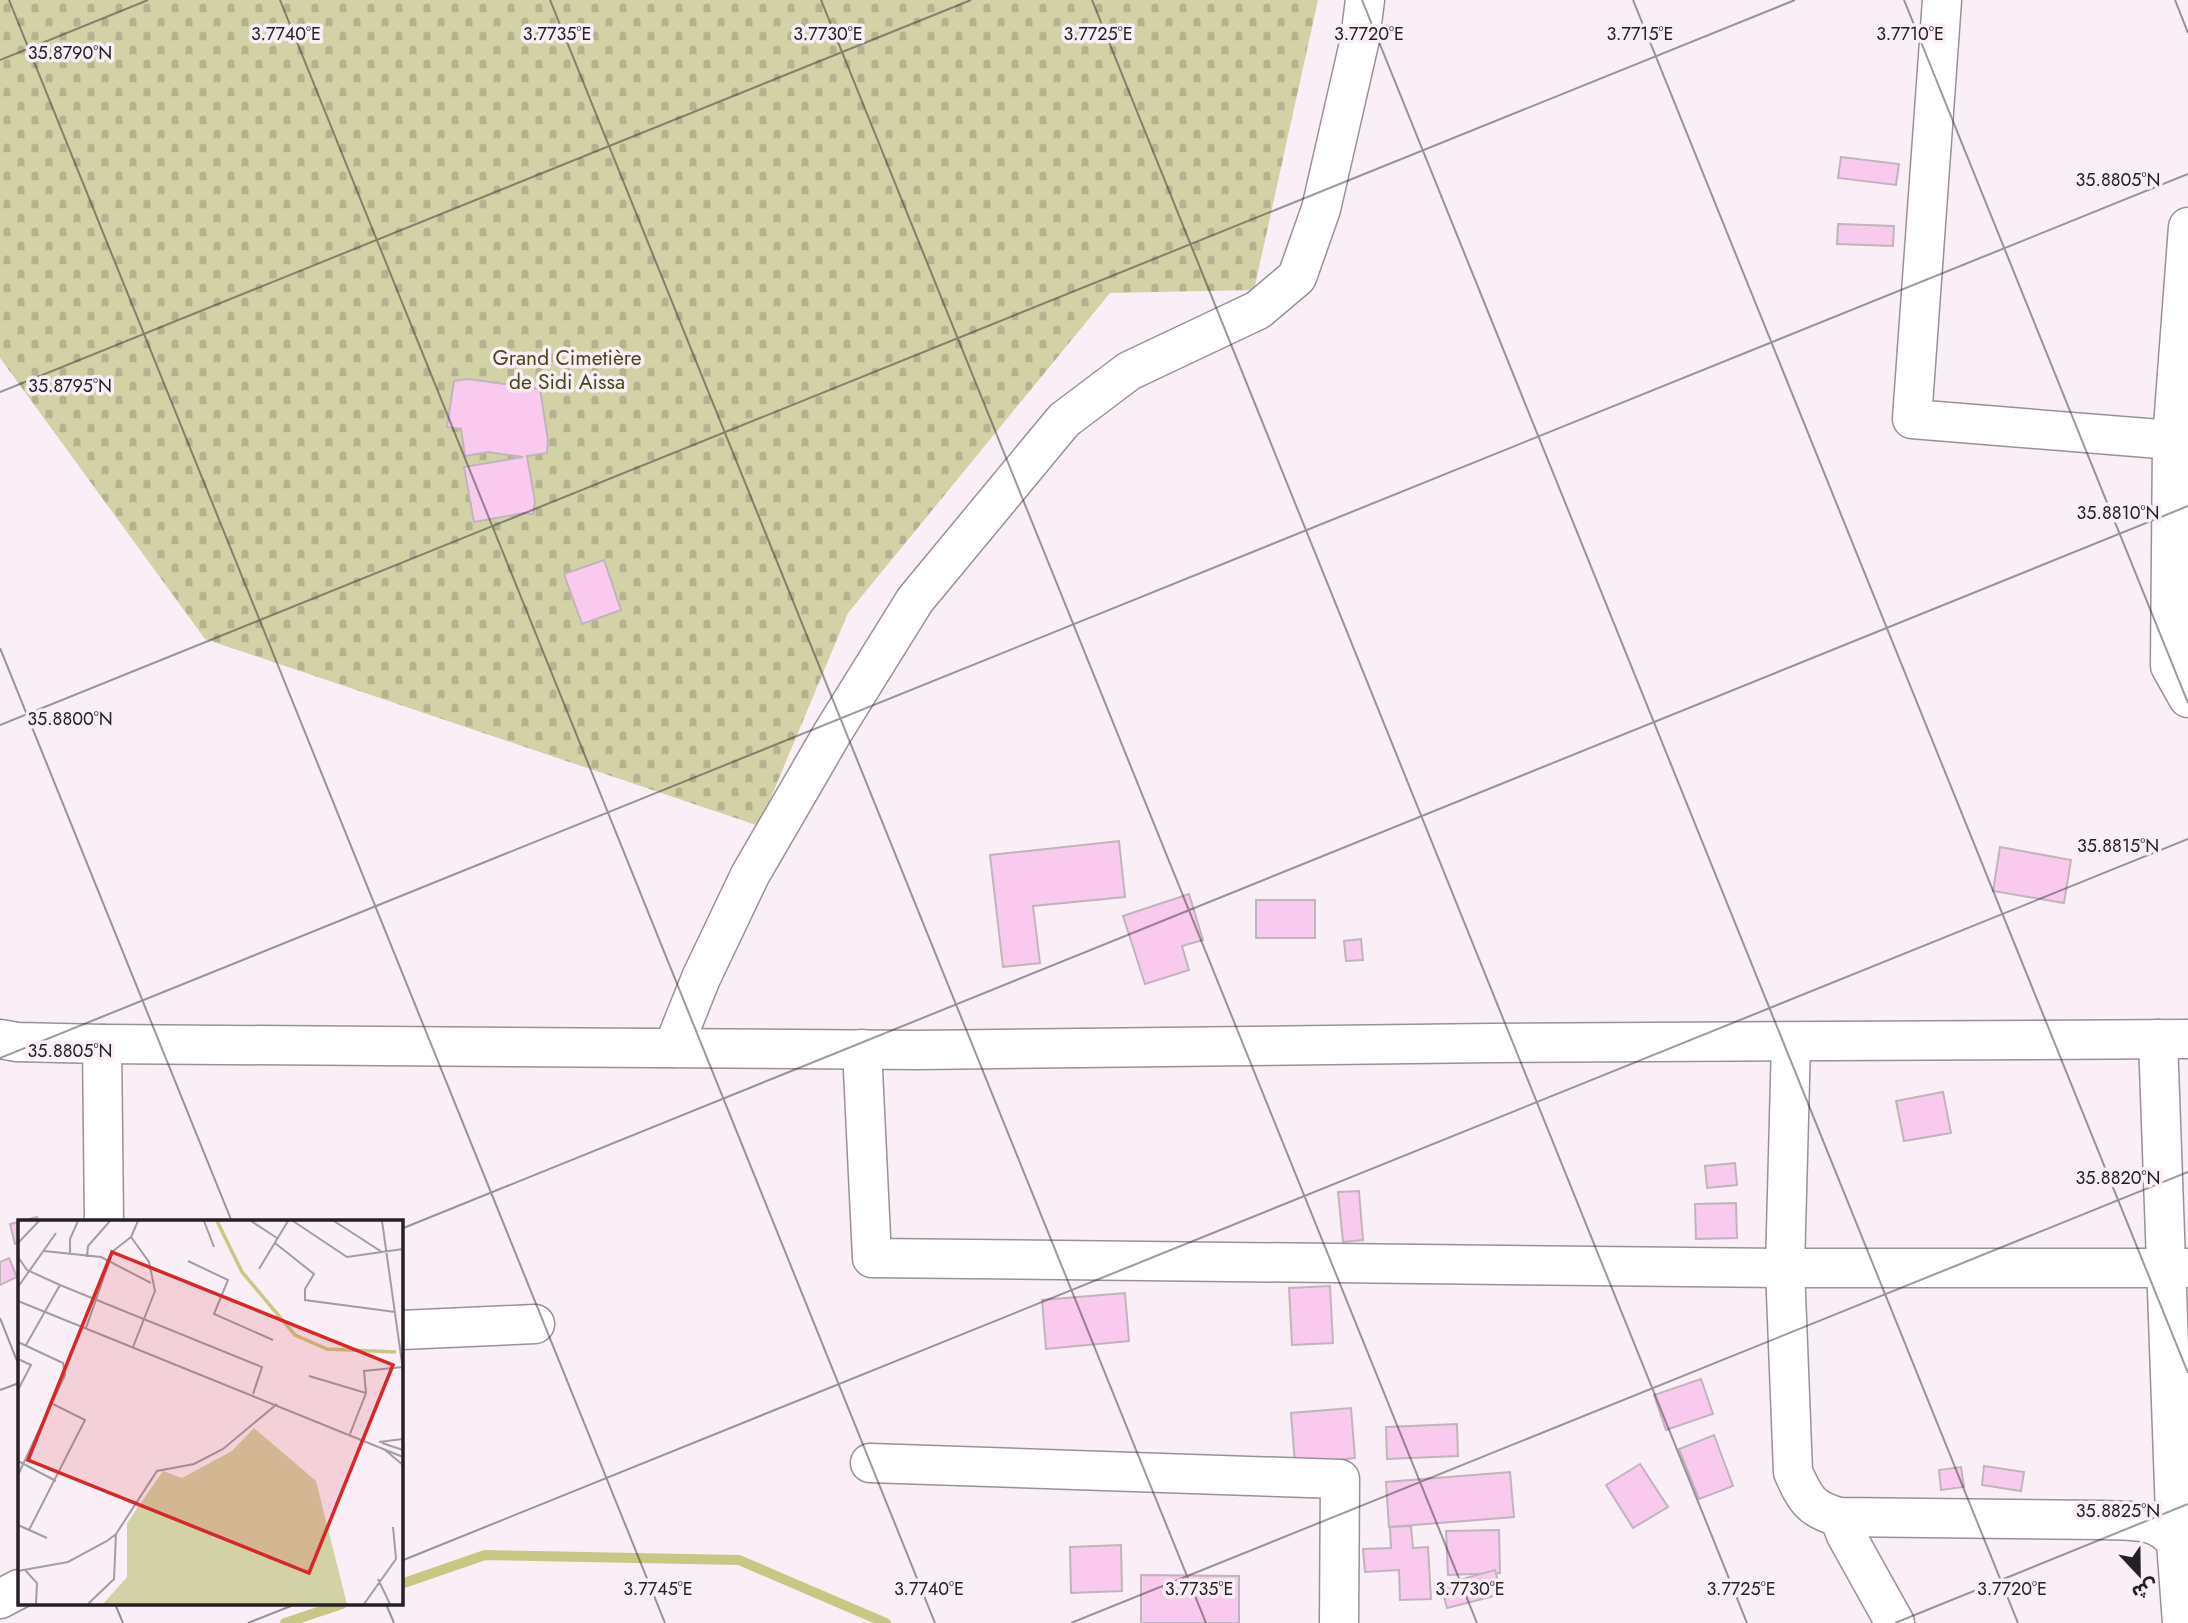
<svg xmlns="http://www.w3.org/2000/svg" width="2188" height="1623" font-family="Jost,'Noto Sans Arabic',sans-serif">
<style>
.cemetery{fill:url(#cemetery-stones)}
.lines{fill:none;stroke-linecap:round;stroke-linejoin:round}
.stream{stroke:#cac684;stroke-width:10}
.building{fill:#f9caed;stroke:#bfb5bc;stroke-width:2}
.minor-casing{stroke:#9a9097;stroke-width:41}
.minor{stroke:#fff;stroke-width:38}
.ticks{fill:none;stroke:#242023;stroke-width:2;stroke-opacity:0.45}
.labels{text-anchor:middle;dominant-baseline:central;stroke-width:7;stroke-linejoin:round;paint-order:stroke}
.park-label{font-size:21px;fill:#4b4715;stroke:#faeff7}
.inset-river{fill:none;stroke:#cac684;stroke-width:3.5}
.inset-road{fill:none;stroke:#a49ca2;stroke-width:2}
.view{fill:#d62828;fill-opacity:0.15;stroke:#d62828;stroke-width:3.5}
.inset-edge{fill:none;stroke:#242023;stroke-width:3.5}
.ticks-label{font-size:18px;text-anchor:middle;fill:#242023;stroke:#faeff7;stroke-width:7;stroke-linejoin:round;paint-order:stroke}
</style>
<defs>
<pattern id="cemetery-stones" width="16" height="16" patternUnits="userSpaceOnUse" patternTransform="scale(1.75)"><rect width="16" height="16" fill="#d3d1a6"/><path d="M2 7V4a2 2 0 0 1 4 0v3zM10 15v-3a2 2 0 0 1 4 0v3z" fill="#b5b38f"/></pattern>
</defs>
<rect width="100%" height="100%" fill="#faeff7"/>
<path class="cemetery" d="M0 0H1318L1254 290 1110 293 848 613 759 826 205 639 0 358Z"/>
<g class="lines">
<g class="stream">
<path d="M401 1584 485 1555 739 1560 886 1623"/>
<path d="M285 1623 342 1604"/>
</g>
</g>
<g class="building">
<path d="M1841 157 1899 164 1896 185 1838 178Z"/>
<path d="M1838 224 1894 226 1893 246 1837 244Z"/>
<path d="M468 379 540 389 548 440 547 453 527 456 535 501 533 514 524 513 474 522 464 467 523 457 488 452 465 456 461 429 447 427 454 381Z"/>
<path d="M604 560 621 610 582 624 564 574Z"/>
<path d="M1119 841 1125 897 1033 906 1040 963 1003 967 990 855Z"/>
<path d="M2000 847 2071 860 2064 903 1993 891Z"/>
<path d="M1189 894 1203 940 1182 946 1189 970 1145 984 1123 916Z"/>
<rect x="1256" y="900" width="59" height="38"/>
<path d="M1361 939 1363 960 1346 961 1344 941Z"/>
<path d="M1943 1092 1951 1133 1904 1141 1896 1101Z"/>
<path d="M1735 1163 1737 1185 1707 1188 1705 1166Z"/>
<path d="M1359 1191 1363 1240 1343 1242 1338 1192Z"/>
<path d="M1736 1203 1737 1238 1696 1239 1695 1204Z"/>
<path d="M37 1217 38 1222H19V1242L15 1244 10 1224Z"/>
<path d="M9 1258 17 1277 0 1285V1262Z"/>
<path d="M1330 1286 1333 1343 1292 1345 1289 1288Z"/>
<path d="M1125 1293 1129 1341 1046 1349 1042 1300Z"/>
<path d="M1701 1379 1713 1414 1666 1430 1654 1395Z"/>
<path d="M1351 1408 1355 1458 1295 1464 1291 1413Z"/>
<path d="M1457 1424 1458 1456 1387 1459 1386 1427Z"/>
<path d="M1714 1435 1733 1486 1699 1499 1679 1449Z"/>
<path d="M1640 1464 1668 1507 1633 1528 1606 1485Z"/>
<path d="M1984 1466 2024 1472 2021 1491 1982 1485Z"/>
<path d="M1961 1467 1964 1487 1941 1490 1939 1470Z"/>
<path d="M1510 1472 1514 1517 1389 1527 1386 1482Z"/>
<path d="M1411 1526 1413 1548 1428 1547 1431 1599 1400 1600 1399 1570 1365 1572 1363 1549 1391 1548 1390 1527Z"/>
<path d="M1499 1530 1500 1573 1448 1575 1446 1531Z"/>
<path d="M1121 1545 1122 1591 1071 1593 1070 1547Z"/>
<path d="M1495 1570 1502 1594 1447 1608 1441 1585Z"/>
<path d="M1141 1575 1239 1576V1623H1141Z"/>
</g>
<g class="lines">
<g class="minor-casing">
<g id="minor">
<path d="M1942 0 1912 419 2172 440"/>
<path d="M2188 227 2172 440 2170 666 2188 698"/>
<path d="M0 1039 17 1042 102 1044 918 1050 1492 1043 2188 1039"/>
<path d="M2158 1039 2176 1542 2182 1623"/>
<path d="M1791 1042 1785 1268 1793 1472C1805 1499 1810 1509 1839 1517L2104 1520C2121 1521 2145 1519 2160 1528 2173 1535 2170 1541 2188 1544"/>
<path d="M102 1044 104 1222"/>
<path d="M673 1048 701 978 750 875 833 732 915 600 1064 420 1129 371 1258 310 1297 277 1321 209 1360 39 1365 0"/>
<path d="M862 1049 872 1258 1785 1268H2188"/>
<path d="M401 1330 535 1324"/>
<path d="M870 1463 1340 1479 1339 1623"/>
<path d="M1839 1517 1846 1535 1895 1623"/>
<path d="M0 1599 19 1589"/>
</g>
</g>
<use href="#minor" class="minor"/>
</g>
<path class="ticks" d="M9 0 665 1623M280 0 935 1623M550 0 1206 1623M821 0 1477 1623M1092 0 1747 1623M1362 0 2018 1623M1633 0 2188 1373M1904 0 2188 703M2175 0 2188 33M0 60 148 0M0 392 971 0M0 648 232 1222M0 725 1795 0M0 1058 2188 174M401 1229 2188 506M0 1318 19 1366M0 1390 19 1383M401 1561 2188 839M115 1604 123 1623M386 1604 394 1623M248 1623 296 1604M1071 1623 2188 1172M1895 1623 2188 1504"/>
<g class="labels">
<g class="park-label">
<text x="567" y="358">Grand Cimetière<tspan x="567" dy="24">de Sidi Aissa</tspan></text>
</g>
</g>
<g transform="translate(18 1220)">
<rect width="385" height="385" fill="#faeff7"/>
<path d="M236 208 298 261 329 384H85L109 357V303L145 251 164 258 214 231Z" fill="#d3d1a6"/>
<path class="inset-river" d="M199 1 224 52 277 115 309 129 378 132"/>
<path class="inset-road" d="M186 1 196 27M233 1 259 18M275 1 329 37 364 32M316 1 364 32 385 29M364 1 385 150M113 17 131 42 137 71 115 127M0 23 21 1M257 23 296 54 287 69V80L377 92M26 31 83 37 133 63M52 34V19L60 1M0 37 9 50 42 65M69 37 70 26 92 1M170 41 210 60 196 94 255 120M241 49 270 1M0 67 38 13M0 81 385 237M68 108 95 31 113 17 120 1M0 122 45 143 47 155 0 255M8 125 42 65 244 147 235 174M0 139 13 145 0 170M291 156 348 173M332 214 348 173 346 151 385 147M361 222 385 219M364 223 385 230M367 230 385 245M0 241 38 261M0 305 29 318M11 310 67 200 35 184M7 350 19 363 18 384M0 351 50 342 89 321 98 314 139 251 176 244 205 229 259 184M360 359 372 384M70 384 96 359 98 314M346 384 378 339 375 307"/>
<path class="view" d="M94 32 375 145 291 353 10 240Z"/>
<rect width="385" height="385" class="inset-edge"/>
</g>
<g class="ticks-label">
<text x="557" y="40">3.7735°E</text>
<text x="828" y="40">3.7730°E</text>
<text x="1369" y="40">3.7720°E</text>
<text x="1640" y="40">3.7715°E</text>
<text x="1910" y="40">3.7710°E</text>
<text x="286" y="40">3.7740°E</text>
<text x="1098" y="40">3.7725°E</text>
<text x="70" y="59">35.8790°N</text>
<text x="2118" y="186">35.8805°N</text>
<text x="70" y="392">35.8795°N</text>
<text x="2118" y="519">35.8810°N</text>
<text x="70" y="725">35.8800°N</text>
<text x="2118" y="852">35.8815°N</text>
<text x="70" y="1057">35.8805°N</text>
<text x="2118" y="1184">35.8820°N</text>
<text x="2118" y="1517">35.8825°N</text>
<text x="658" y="1595">3.7745°E</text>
<text x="929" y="1595">3.7740°E</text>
<text x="1199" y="1595">3.7735°E</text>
<text x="1470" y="1595">3.7730°E</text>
<text x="1741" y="1595">3.7725°E</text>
<text x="2012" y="1595">3.7720°E</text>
</g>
<g transform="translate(2139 1574) rotate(158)" stroke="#faeff7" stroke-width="5" paint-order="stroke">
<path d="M0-5L12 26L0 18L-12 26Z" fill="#242023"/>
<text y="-10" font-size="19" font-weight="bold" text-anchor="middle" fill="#242023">ش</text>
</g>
</svg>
